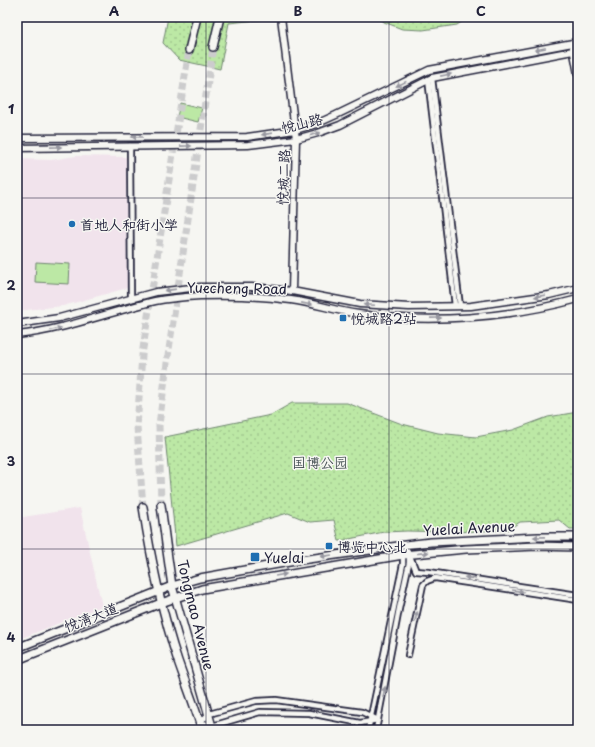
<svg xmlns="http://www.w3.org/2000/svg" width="595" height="747" font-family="'Playpen Sans','LXGW WenKai TC',sans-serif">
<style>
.built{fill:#f1e3ec}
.green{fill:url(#green-dots);stroke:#6f8570}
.pitch{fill:#bce8a5;stroke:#6f8570}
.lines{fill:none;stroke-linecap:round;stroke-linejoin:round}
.primary-tunnel{stroke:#cccccd;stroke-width:7;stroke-dasharray:7 3.5;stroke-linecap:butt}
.street-casing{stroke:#22223b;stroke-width:8}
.secondary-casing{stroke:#22223b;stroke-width:9}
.primary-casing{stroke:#22223b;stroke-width:10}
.street{stroke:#f6f6f2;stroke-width:4.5}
.secondary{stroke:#f6f6f2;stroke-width:6}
.primary{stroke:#f6f6f2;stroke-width:7}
.oneway{fill:#9797a0}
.grid{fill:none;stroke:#22223b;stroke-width:1;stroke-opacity:0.55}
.poi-dot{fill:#1f6fb2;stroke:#f6f6f2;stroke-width:1.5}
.labels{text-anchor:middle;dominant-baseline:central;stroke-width:3;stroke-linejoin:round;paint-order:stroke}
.street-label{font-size:14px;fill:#22223b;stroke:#f6f6f2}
.poi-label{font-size:14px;fill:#22223b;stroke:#f6f6f2;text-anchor:start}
.park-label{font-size:14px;fill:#485456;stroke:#f6f6f2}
.neatline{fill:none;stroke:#22223b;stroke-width:1.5}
.grid-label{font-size:13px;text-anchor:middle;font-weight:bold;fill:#22223b}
</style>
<defs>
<pattern id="green-dots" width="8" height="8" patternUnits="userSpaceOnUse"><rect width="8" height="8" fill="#bce8a5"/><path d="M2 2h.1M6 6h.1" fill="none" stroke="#a1c78f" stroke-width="1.8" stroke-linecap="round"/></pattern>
</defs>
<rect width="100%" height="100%" fill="#f6f6f2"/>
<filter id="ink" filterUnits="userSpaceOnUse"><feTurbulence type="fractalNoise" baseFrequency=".025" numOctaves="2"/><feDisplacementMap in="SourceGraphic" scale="8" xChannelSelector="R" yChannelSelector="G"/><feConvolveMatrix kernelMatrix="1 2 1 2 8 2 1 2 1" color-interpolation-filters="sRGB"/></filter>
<g filter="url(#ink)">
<g class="built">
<path d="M76 156 126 157 127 288 63 306 17 311V159L51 160Z"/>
<path d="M80 508 102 606 17 640V518Z"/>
</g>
<g class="green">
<path d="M168 17H276L277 18 229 23 220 69 179 60 163 43Z"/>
<path d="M378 17H469L457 25 423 30 402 29 384 22Z"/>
<path d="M292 403H347L402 424 438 433 476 437 513 430 548 417 578 412V529H570L559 520 520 522 507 530 454 532 407 531 384 532 339 541 334 520 310 522 288 513 176 546 165 437 271 415Z"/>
</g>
<g class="pitch">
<path d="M180 103 202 108 198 122 177 117Z"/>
<path d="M36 262 70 264 69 284 35 282Z"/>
</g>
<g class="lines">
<g class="primary-tunnel">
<path d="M161 505 159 425 167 363 213 47"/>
<path d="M143 507 137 427 142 355 189 50"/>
</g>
<g class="street-casing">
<g id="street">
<path d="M432 78 460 306"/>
<path d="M428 79 455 306"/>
<path d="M130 146 131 298"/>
<path d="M410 556 416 571 429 572 578 595"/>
<path d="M408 655 423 585 427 581 435 578 578 600"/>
<path d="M276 700 362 712 378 720 360 723 309 713 260 712 212 726 200 722 209 714 256 701Z"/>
<path d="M368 730 403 564V555L405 545 409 554V563L399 609 376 730"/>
</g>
</g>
<g class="secondary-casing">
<g id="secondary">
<path d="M281 17 296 139 292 291"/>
<path d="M573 48 578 74"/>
<path d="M17 138 247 137 295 130 316 124 336 115 429 70 578 42"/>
<path d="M17 148 248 145 296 139 318 133 340 125 432 78 578 50"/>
<path d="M17 324 59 318 156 292 200 287H252L292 291 360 304 409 307 471 306 549 295 578 288"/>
<path d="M17 335C65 330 109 312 155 301 170 298 185 297 200 296 230 295 261 296 291 300 314 303 336 311 359 314 431 324 508 318 578 299"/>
</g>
</g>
<g class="primary-casing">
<g id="primary">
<path d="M213 47 220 17"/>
<path d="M189 50 197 17"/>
<path d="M161 505 166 544 172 586 213 730"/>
<path d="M143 507C151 559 161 611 178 661 186 684 195 707 202 730"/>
<path d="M17 648 172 586 200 578 301 560 405 545 431 542 538 537H578"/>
<path d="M17 660 161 603 202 589 403 555 466 549 537 546 578 547"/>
</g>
</g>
<use href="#street" class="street"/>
<use href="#secondary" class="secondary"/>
<use href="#primary" class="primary"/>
</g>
<defs><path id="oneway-solid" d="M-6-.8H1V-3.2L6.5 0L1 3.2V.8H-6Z"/></defs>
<g class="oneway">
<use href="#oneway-solid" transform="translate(540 49) rotate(169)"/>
<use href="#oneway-solid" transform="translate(446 75) rotate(-11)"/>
<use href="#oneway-solid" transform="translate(401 84) rotate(154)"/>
<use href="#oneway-solid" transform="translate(267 134) rotate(172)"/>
<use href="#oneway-solid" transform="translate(315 134) rotate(-17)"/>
<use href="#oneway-solid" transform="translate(137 137) rotate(180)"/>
<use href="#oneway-solid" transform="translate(186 146) rotate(-1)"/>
<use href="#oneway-solid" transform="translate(56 147) rotate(-1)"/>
<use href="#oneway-solid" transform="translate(170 290) rotate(172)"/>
<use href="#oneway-solid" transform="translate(540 296) rotate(172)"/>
<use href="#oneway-solid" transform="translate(307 304) rotate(11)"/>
<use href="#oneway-solid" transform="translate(369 305) rotate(-177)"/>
<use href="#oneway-solid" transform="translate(436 318) rotate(-1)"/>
<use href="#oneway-solid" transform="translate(56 329) rotate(-12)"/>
<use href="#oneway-solid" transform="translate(539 537) rotate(179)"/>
<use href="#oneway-solid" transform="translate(423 553) rotate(-5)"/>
<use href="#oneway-solid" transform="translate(326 556) rotate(171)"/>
<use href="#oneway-solid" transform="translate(281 575) rotate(-10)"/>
<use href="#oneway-solid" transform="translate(470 578) rotate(-171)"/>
<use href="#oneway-solid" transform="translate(518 591) rotate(9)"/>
<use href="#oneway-solid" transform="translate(416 617) rotate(-77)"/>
<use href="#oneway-solid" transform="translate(384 692) rotate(-79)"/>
</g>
</g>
<path class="grid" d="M206 17V730M389 17V730M17 198H578M17 374H578M17 549H578"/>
<g class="poi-dot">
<circle cx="72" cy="224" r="4"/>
<rect x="339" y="314" width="8" height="8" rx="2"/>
<rect x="325" y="542" width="8" height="8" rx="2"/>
<rect x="250" y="552" width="10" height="10" rx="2"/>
</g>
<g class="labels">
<g class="street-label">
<text transform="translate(302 123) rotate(-14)">悦山路</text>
<text transform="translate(283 177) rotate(-88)">悦城二路</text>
<text transform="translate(237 288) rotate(1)">Yuecheng Road</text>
<text transform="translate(469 528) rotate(-3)">Yuelai Avenue</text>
<text transform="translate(196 615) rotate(76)">Tongmao Avenue</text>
<text transform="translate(91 617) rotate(-21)">悦清大道</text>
</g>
<g class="poi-label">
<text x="80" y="224">首地人和街小学</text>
<text x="351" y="318">悦城路2站</text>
<text x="337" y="546">博览中心北</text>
<text x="264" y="557">Yuelai</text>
</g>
<g class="park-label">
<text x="320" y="462">国博公园</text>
</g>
</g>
<rect width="595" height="747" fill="none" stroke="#f6f6f2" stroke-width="44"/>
<rect x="22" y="22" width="551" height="703" class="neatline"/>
<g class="grid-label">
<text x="114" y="16">A</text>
<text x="298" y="16">B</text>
<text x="481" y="16">C</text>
<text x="11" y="114">1</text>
<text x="11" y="290">2</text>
<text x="11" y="466">3</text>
<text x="11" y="642">4</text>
</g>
</svg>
